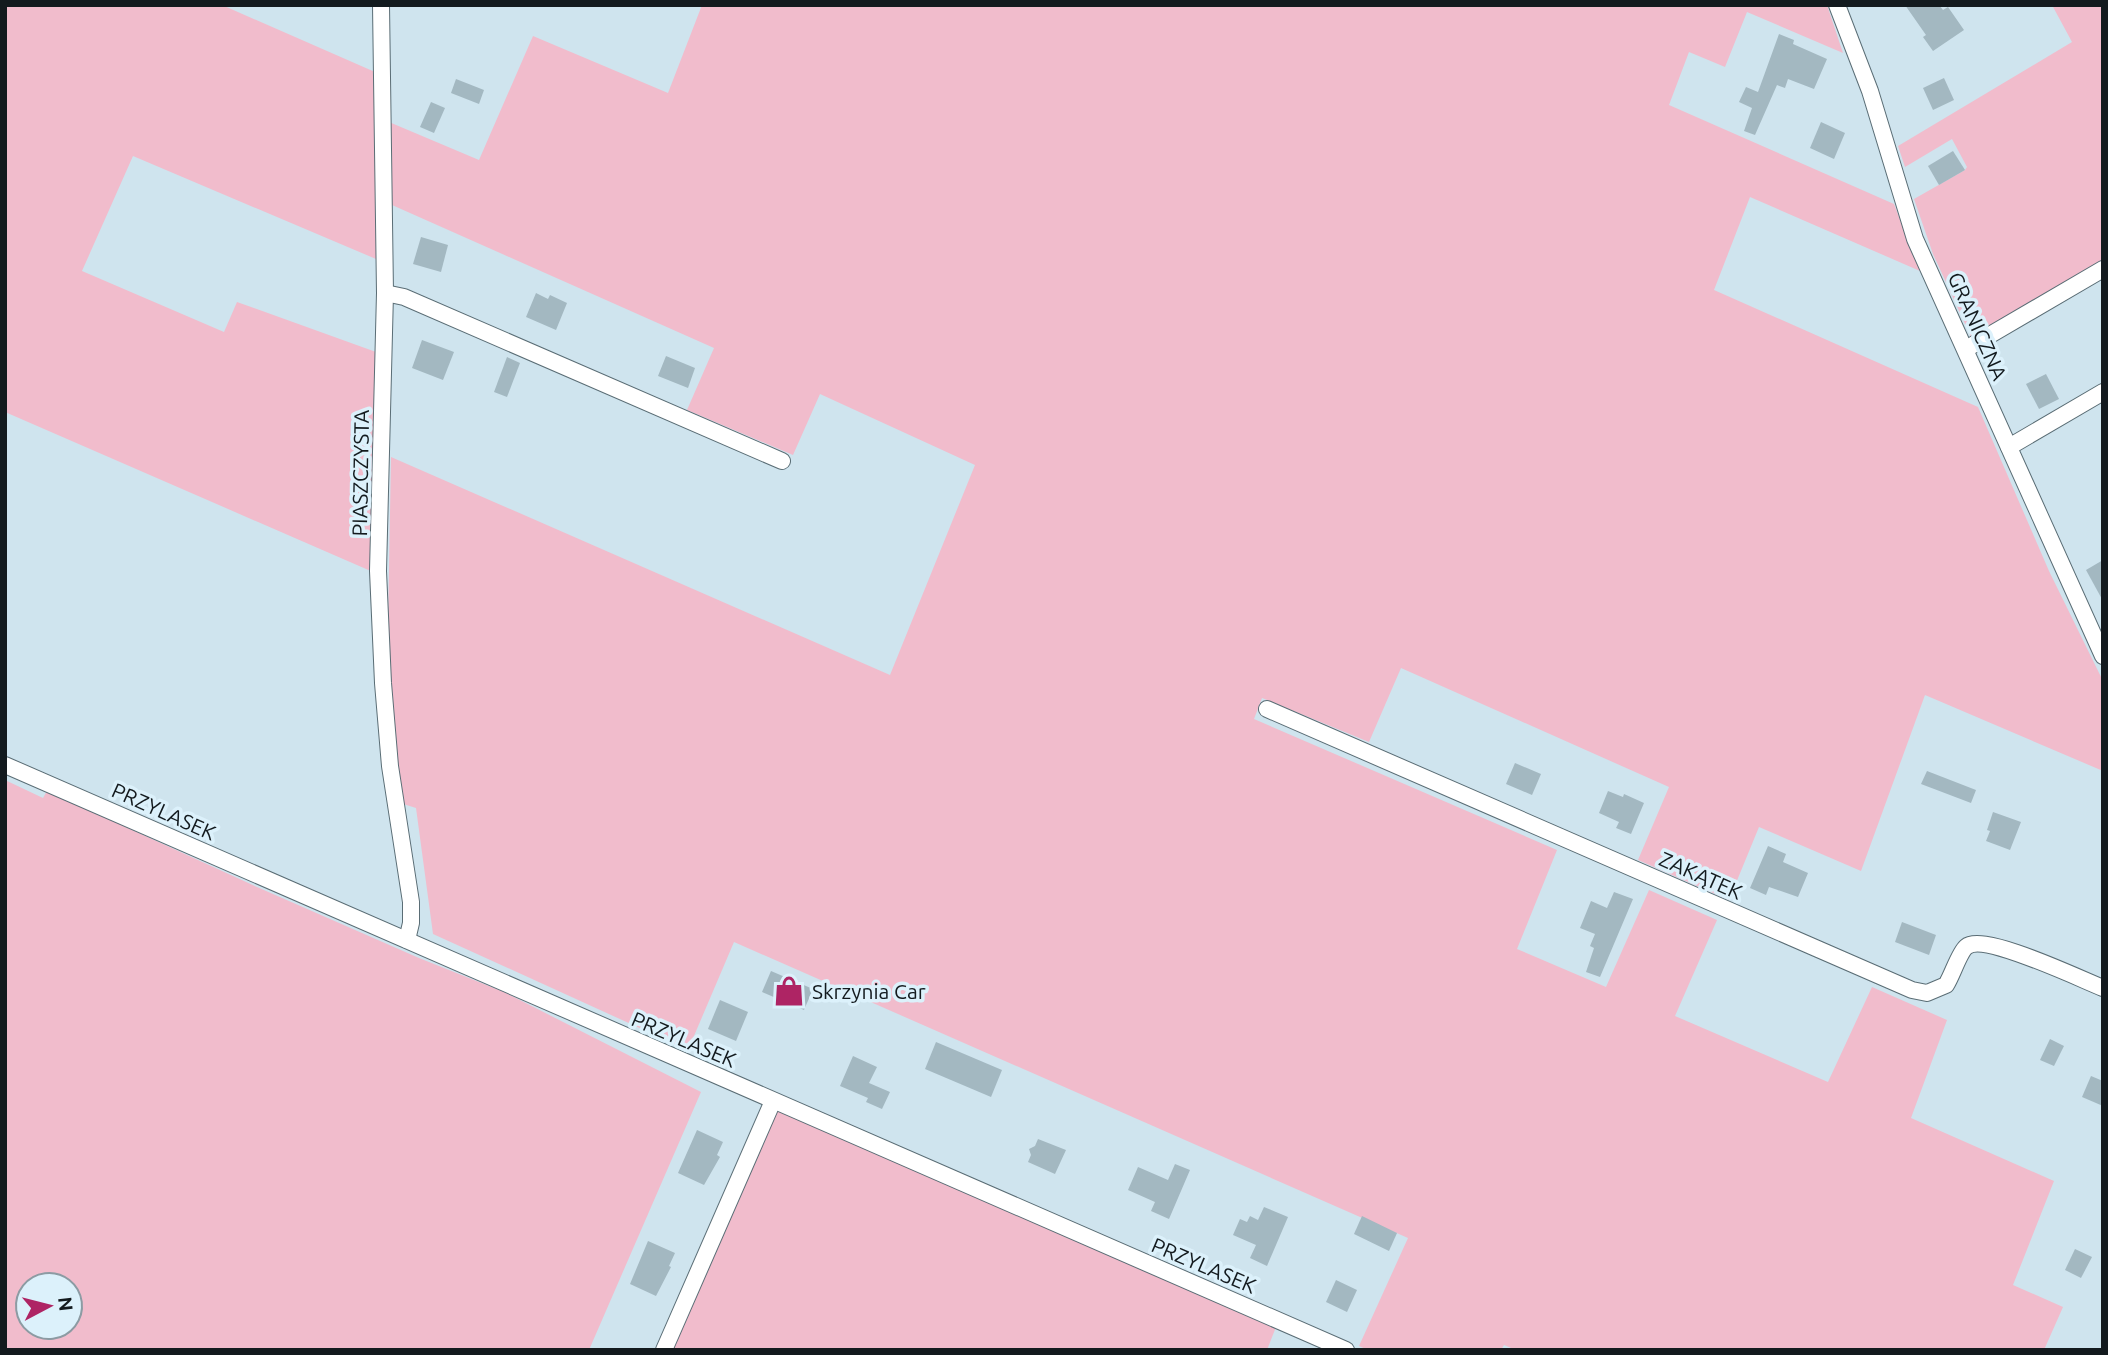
<svg xmlns="http://www.w3.org/2000/svg" width="2108" height="1355" font-family="Ubuntu,sans-serif">
<style>
.green{fill:#f1bccc;fill-rule:evenodd}
.building{fill:#a3b8c1}
.lines{fill:none;stroke-linecap:round;stroke-linejoin:round}
.minor-casing{stroke:#5a6d75;stroke-width:18}
.minor{stroke:#fff;stroke-width:16}
.labels{text-anchor:middle;dominant-baseline:central;stroke-width:7;stroke-linejoin:round;paint-order:stroke}
.street-label{font-size:21px;fill:#131a1e;stroke:#dcf1fb}
.poi-label{font-size:21px;fill:#131a1e;stroke:#dcf1fb;text-anchor:start}
</style>
<rect width="100%" height="100%" fill="#cfe4ee"/>
<g class="green">
<path d="M5 5H222L375 72 376 259 133 156 82 271 224 332 237 302 376 352 373 572 5 412Z"/>
<path d="M702 5H1827L1843 53 1747 12 1725 67 1689 52 1669 105 1894 204 1920 271 1750 197 1714 290 1978 407 2049 571 2103 681V771L1925 695 1861 871 1759 827 1729 900 1638 860 1669 787 1401 668 1369 742 1262 698 1254 719 1557 850 1517 949 1606 987 1649 890 1717 920 1675 1016 1828 1082 1872 987 1947 1020 1911 1118 2054 1181 2013 1285 2063 1307 2044 1350H1516L1504 1345 1501 1350H1368L1359 1346 1408 1238 734 942 688 1050 433 934 416 808 400 803 390 702 388 625 391 457 890 675 975 465 820 394 793 455 687 410 714 348 392 205 389 122 479 160 533 36 668 93Z"/>
<path d="M2052 5H2103V259L1972 339 1933 254 1914 199 1965 170 1967 167 1952 139 1905 167 1898 146 2072 42Z"/>
<path d="M5 780 43 798 47 791 257 887 419 958 504 992 701 1092 589 1350H5ZM28 1285H70V1327H28Z"/>
<path d="M777 1109 1276 1327 1267 1350H671Z"/>
</g>
<g class="building">
<path d="M1905 5H1939L1943 10 1948 7 1964 30 1933 51 1923 37 1926 35Z"/>
<path d="M1779 34 1794 40 1793 44 1827 59 1814 89 1788 79 1785 88 1777 85 1755 135 1744 131 1752 108 1739 102 1746 87 1758 92Z"/>
<path d="M1944 78 1954 100 1933 110 1923 88Z"/>
<path d="M456 79 484 90 479 104 451 93Z"/>
<path d="M431 102 445 108 434 133 420 127Z"/>
<path d="M1821 122 1845 133 1834 159 1810 148Z"/>
<path d="M1953 151 1965 170 1939 185 1928 166Z"/>
<path d="M421 237 448 245 441 272 413 264Z"/>
<path d="M536 293 548 299 550 295 567 303 556 330 526 317Z"/>
<path d="M422 340 454 352 443 380 412 368Z"/>
<path d="M666 356 695 368 688 388 658 376Z"/>
<path d="M507 357 520 363 507 397 494 392Z"/>
<path d="M2046 374 2059 399 2039 409 2026 384Z"/>
<path d="M2103 560V601L2086 570Z"/>
<path d="M1515 763 1541 774 1532 795 1506 784Z"/>
<path d="M1927 771 1976 790 1971 803 1921 784Z"/>
<path d="M1608 791 1623 797 1624 794 1644 803 1631 834 1616 828 1619 822 1599 813Z"/>
<path d="M1993 812 2021 822 2010 850 1986 841 1990 831 1987 830Z"/>
<path d="M1768 846 1786 854 1783 862 1808 873 1798 897 1769 887 1766 895 1750 888Z"/>
<path d="M1614 892 1633 899 1600 977 1586 972 1594 948 1590 946 1595 934 1580 928 1591 901 1607 908Z"/>
<path d="M1902 922 1936 935 1929 955 1895 942Z"/>
<path d="M771 971 813 989 804 1010 762 992Z"/>
<path d="M720 1000 748 1012 736 1041 708 1029Z"/>
<path d="M2050 1039 2064 1046 2054 1066 2040 1060Z"/>
<path d="M936 1042 1002 1070 991 1097 925 1069Z"/>
<path d="M853 1056 877 1067 869 1083 890 1092 882 1109 866 1102 868 1098 840 1086Z"/>
<path d="M2091 1076 2103 1081V1106L2082 1097Z"/>
<path d="M697 1130 723 1142 717 1155 720 1157 704 1185 678 1173Z"/>
<path d="M1038 1139 1066 1150 1055 1174 1028 1162 1031 1155 1029 1149 1035 1146Z"/>
<path d="M1175 1164 1190 1170 1169 1219 1151 1211 1155 1202 1128 1190 1138 1167 1168 1180Z"/>
<path d="M1264 1207 1288 1217 1267 1266 1250 1258 1256 1245 1233 1235 1240 1219 1247 1222 1250 1216 1258 1220Z"/>
<path d="M1362 1216 1397 1233 1389 1251 1354 1234Z"/>
<path d="M648 1241 675 1253 669 1266 671 1267 656 1296 630 1284Z"/>
<path d="M2075 1249 2092 1257 2081 1278 2065 1270Z"/>
<path d="M1336 1280 1357 1290 1347 1312 1326 1302Z"/>
</g>
<g class="lines">
<g class="minor-casing">
<g id="minor">
<path d="M381 5 385 293 378 571 383 683 390 766 411 902V923L407 940"/>
<path d="M1837 5 1870 91 1915 239 2103 656"/>
<path d="M385 293 404 297 782 461"/>
<path d="M1966 349 2103 269"/>
<path d="M2009 447 2103 392"/>
<path d="M1267 709 1912 990 1927 993 1946 985C1952 976 1959 953 1966 947 1983 932 2080 979 2103 988"/>
<path d="M5 765 1346 1350"/>
<path d="M664 1350 773 1101"/>
</g>
</g>
<use href="#minor" class="minor"/>
</g>
<defs>
<g id="shop-bare" transform="scale(2.415)"><path d="M-5-2.5h2.3a2.7 3.5 0 0 1 5.4 0H5L5.5 6h-11ZM-1.5-2.5h3a1.5 2.3 0 0 0-3 0Z" fill="#ae2464" stroke="#dcf1fb" stroke-width="2.5" paint-order="stroke"/></g>
</defs>
<g fill-rule="evenodd">
<use href="#shop-bare" x="789" y="991"/>
</g>
<g class="labels">
<g class="street-label">
<text transform="translate(1978 326) rotate(66)">GRANICZNA</text>
<text transform="translate(360 473) rotate(-89)">PIASZCZYSTA</text>
<text transform="translate(164 811) rotate(24)">PRZYLASEK</text>
<text transform="translate(1701 875) rotate(24)">ZAKĄTEK</text>
<text transform="translate(684 1039) rotate(23)">PRZYLASEK</text>
<text transform="translate(1204 1265) rotate(23)">PRZYLASEK</text>
</g>
<g class="poi-label">
<text x="812" y="991">Skrzynia Car</text>
</g>
</g>
<rect width="2108" height="1355" fill="none" stroke="#131a1e" stroke-width="14"/>
<g transform="translate(49 1306) rotate(83)"><circle r="33" fill="#dcf1fb" stroke="#8c9ba3" stroke-width="2"/>
<path d="M0-5L12 26L0 18L-12 26Z" fill="#ae2464"/>
<text y="-10" font-size="19" font-weight="bold" text-anchor="middle" fill="#131a1e">N</text>
</g>
</svg>
